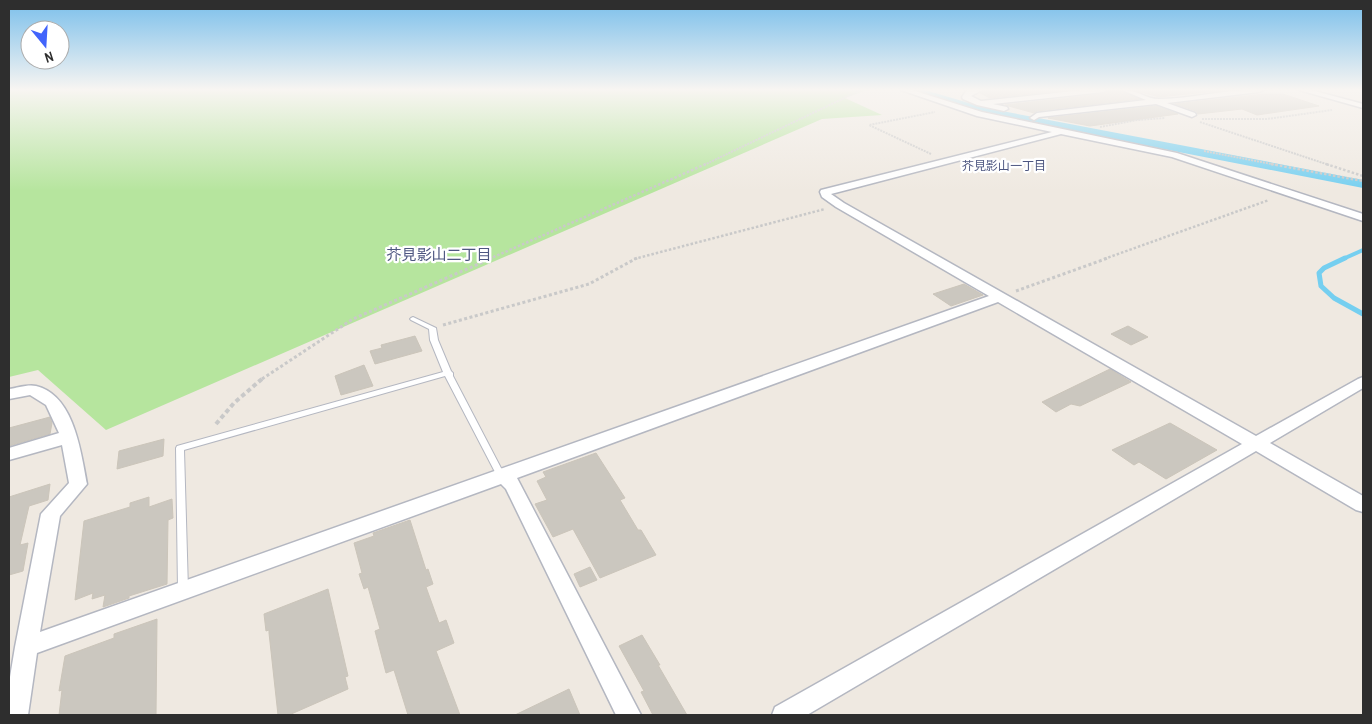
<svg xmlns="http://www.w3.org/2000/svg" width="1372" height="724" font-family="'Archivo Narrow','Noto Sans JP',sans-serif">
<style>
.green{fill:#b6e59e}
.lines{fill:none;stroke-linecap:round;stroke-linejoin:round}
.stream-far1{stroke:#75cff0;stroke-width:4}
.stream{stroke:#75cff0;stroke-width:5}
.canal{fill:#75cff0;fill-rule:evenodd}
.building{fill:#cbc7bf;stroke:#cbc5ba}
.service-casing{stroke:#b4b7c1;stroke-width:2}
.minor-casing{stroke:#b4b7c1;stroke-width:3}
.path-far3{stroke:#c9c9c9;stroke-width:2;stroke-dasharray:2 1;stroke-linecap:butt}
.path-far2{stroke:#c9c9c9;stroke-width:2.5;stroke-dasharray:2.5 2;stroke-linecap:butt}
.path-far1{stroke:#c9c9c9;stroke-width:3;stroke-dasharray:3 2.5;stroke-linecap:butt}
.path{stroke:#c9c9c9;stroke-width:4;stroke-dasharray:4.5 3;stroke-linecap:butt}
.service{fill:#fff;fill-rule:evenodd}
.minor{fill:#fff;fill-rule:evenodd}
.labels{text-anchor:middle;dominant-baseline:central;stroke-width:4.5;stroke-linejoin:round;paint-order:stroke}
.far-neighbourhood-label{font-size:12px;fill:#4d5680;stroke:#fff}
.neighbourhood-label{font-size:15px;fill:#4d5680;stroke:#fff}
</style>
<rect width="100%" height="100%" fill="#efe9e1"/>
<path class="green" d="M9 90H867L845 98 882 115 822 119 106 430 38 370 9 377Z"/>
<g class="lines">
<path class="stream-far1" d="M1343 259 1363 250"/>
<path class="stream" d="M1345 258 1324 268 1319 273 1321 286 1334 298 1363 314"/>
<path class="canal" d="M910 90H925L986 108 1363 180V188L984 114 911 92Z"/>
</g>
<g class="building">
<path d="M984 90H1068L990 98 980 93Z"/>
<path d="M1109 90H1120L1139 99 1037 111 1034 113 1005 105 1103 94Z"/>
<path d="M1134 90H1227L1159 97Z"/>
<path d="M1264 94H1283L1319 106 1257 115 1242 109 1198 114 1196 111 1175 104Z"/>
<path d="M1156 106 1178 114 1090 126 1048 118Z"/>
<path d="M964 284 983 295 951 306 933 294Z"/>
<path d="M1128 326 1148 337 1131 345 1111 334Z"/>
<path d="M415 336 422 351 375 364 370 351 382 348 381 345Z"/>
<path d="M364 365 373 386 341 395 335 376Z"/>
<path d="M1110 369 1131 382 1080 406 1071 404 1056 412 1042 402Z"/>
<path d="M50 417 52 423 50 434 9 446V428Z"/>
<path d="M1170 423 1217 450 1166 479 1139 462 1134 465 1112 450Z"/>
<path d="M164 439 163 456 117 469 119 451Z"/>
<path d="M596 453 625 498 620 500 638 530H641L656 555 600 578 573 529 553 537 535 504 547 500 537 481 546 477 543 472Z"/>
<path d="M50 484 48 500 29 506 20 545 28 543 23 571 9 575V497Z"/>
<path d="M149 497V507L172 499 173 518 168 520 167 584 129 596V598L103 607 105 595 92 599 93 593 75 600 84 521 130 507V503Z"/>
<path d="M410 520 426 570 428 569 433 584 426 587 439 623 446 620 454 643 436 651 460 715H408L394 670 386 673 375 631 380 629 368 587 364 589 359 574 362 573 354 543 374 536 373 533Z"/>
<path d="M590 567 597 580 580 587 574 574Z"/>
<path d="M328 589 348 676 345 677 348 689 289 715H278L269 633V630L266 631 264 614Z"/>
<path d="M157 619 156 715H59L62 690 59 691 65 656 114 638V634Z"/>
<path d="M642 635 660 665H658L687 715H653L641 692 644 691 619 646Z"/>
<path d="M569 689 580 715H515Z"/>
</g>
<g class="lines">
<g class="service-casing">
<path id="service" d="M413 317 436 328 438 340 451 371 453 373V376L501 468 508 475 506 477C501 479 499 476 495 472L445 376 184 450 188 590 187 593 183 594 179 593 178 590 176 448 177 446 443 372 430 340 429 329 411 320 410 319 411 318Z"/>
</g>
<g class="minor-casing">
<g id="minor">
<path d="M901 90H912L982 112 1177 153 1363 214V221L1172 157 1061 134 831 194 844 203 1256 436 1358 379 1363 377V388L1270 443 1363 496V512L1356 510 1256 451 807 715H772L775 707 1242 444 998 302 517 478 641 715H616L506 489 501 484 37 653 28 715H9V683L15 647 41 514 69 483 62 445 9 460V448L59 433 46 405 30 395 9 399V389C17 388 28 384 36 386 74 395 81 452 87 484L60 516 40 632 989 296 836 207 822 197 820 192 821 190 1052 132 977 116Z"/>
<path d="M967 90H982L971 96 981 101 1083 90H1107L1103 92 993 104 1007 107 1008 109 1004 111 977 105 963 99 962 97Z"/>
<path d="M1122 90C1136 89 1146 99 1159 99 1194 99 1228 88 1263 90L1259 92 1167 103 1195 113 1196 115 1192 117 1156 104 1039 117 1034 120 1030 118 1037 113 1146 100Z"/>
<path d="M1299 90H1311L1363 104V108Z"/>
</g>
</g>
<g class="path-far3">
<path d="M1202 119H1267L1332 110"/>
<path d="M1200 122 1329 165"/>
<path d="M1100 127 1137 120 1165 118"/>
<path d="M1204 151 1277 165"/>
<path d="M931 154 869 125 935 112"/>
<path d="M704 165 861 90"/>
</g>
<g class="path-far2">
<path d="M1271 164 1363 181"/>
<path d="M1326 164 1363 176"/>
<path d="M489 259 706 164"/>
<path d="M634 259 825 209"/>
<path d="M1104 259 1269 200"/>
</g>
<g class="path-far1">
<path d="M1016 291 1108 258"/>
<path d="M443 325 589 284 637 258"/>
<path d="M262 379 353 319 492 258"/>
</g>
<path class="path" d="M216 424 234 403 263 378"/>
<use href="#service" class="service"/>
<use href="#minor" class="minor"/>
</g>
<linearGradient id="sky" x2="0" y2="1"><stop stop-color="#7abfeb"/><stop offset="0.47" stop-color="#f8f5f2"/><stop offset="1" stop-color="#f8f5f2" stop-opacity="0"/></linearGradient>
<rect width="1372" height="191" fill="url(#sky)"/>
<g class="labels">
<g class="far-neighbourhood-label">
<text x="1004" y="166">芥見影山一丁目</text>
</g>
<g class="neighbourhood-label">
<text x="439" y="254">芥見影山二丁目</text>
</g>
</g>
<rect width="1372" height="724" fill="none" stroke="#2e2e2e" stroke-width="20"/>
<g transform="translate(45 45) rotate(162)"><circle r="24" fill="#ffffff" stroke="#ababab"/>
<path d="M0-4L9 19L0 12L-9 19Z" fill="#4264fb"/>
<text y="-8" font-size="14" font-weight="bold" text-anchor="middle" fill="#2e2e2e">N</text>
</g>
</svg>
